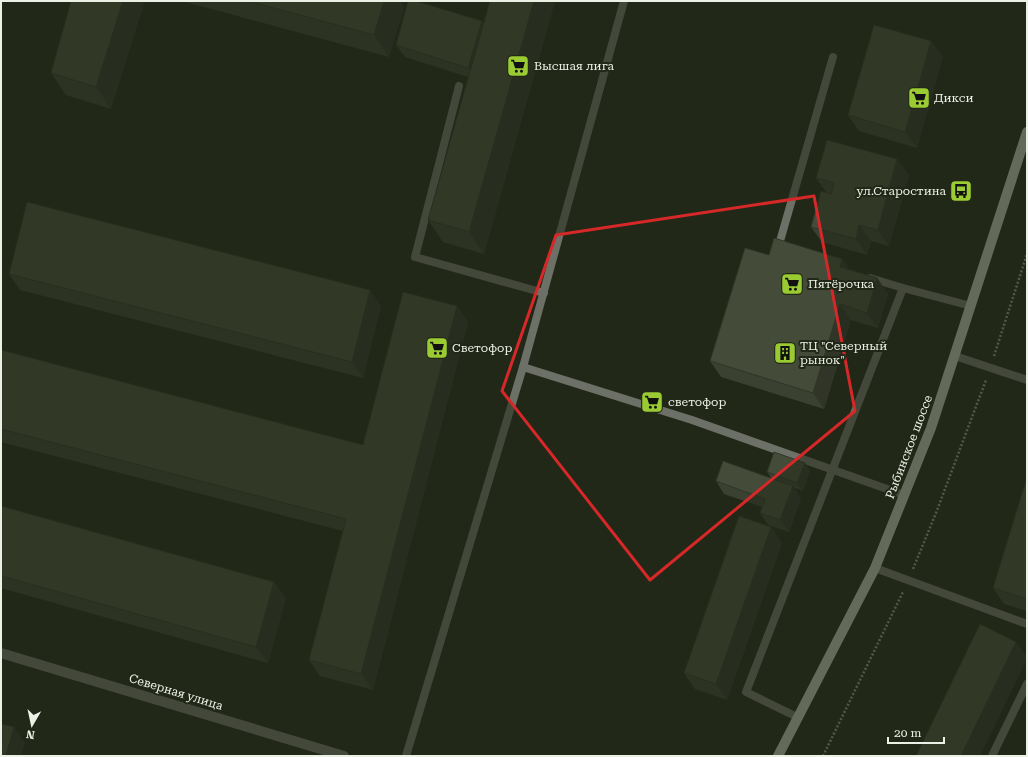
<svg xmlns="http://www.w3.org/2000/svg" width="1028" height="757" font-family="'Roboto Serif',serif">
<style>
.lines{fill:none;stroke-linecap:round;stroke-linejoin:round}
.path{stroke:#8d9285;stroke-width:2.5;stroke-dasharray:2 2;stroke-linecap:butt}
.service{stroke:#6c7067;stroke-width:8}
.minor{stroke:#6c7067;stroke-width:10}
.primary{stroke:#b3bba8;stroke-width:10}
.wall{fill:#3a4131}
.shaded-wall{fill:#303528}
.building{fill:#444c39;stroke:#303528}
.marked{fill:none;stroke:#d62828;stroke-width:3;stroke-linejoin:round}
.labels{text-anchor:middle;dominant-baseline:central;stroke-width:4;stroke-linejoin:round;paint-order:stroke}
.poi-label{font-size:12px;fill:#ecf1e6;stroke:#222818;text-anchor:start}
.street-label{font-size:12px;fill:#ecf1e6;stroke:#222818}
</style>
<rect width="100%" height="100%" fill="#222818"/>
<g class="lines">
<g class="path">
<path d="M994 356 1027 254"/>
<path d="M913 569 936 513 986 380"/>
<path d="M823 756 903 592"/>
</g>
<g class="service">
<path d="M459 86 415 257 544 293"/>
<path d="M779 249 778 248 833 57"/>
<path d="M870 278 903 288 971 306"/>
<path d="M955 356 1027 380"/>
<path d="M523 367 692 420 904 495"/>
<path d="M875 568 1027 624"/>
<path d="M797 717 746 692 903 288"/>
<path d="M406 756 523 367 624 1"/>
<path d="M992 756 1027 684"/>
</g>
<path class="minor" d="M1 653 344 756"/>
<path class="primary" d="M778 756 875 568 931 428 1027 132"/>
</g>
<g class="wall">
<path d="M71 1 111 109 66 95 51 73Z"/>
<path d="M182 1H400L404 7 389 57Z"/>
<path d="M490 1H555L484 254 443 242 428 220 468 77 405 57 396 45 482 21 483 24Z"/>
<path d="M943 57 917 148 859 131 848 115Z"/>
<path d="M909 175 889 246 871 241 867 255 822 242 811 227 827 193 816 178Z"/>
<path d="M842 259 849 269 877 278 888 294 878 328 851 320 824 409 721 377 710 361Z"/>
<path d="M9 274 381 306 363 378 20 290Z"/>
<path d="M457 306 468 322 373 690 320 676 309 660 343 531 1 442V350L363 445Z"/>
<path d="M805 463 810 471 803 491 794 488 801 498 789 532 768 525 760 513 762 507 724 494 716 481 771 478 767 472Z"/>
<path d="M1027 477V611L1004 604 993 588Z"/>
<path d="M1 506 286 598 268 663 1 588Z"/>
<path d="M771 527 782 543 727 700 695 689 684 673Z"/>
</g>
<g class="shaded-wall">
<path d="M123 1H145L111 109 96 87Z"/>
<path d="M384 1H400L404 7 389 57 374 35Z"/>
<path d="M534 1H555L484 254 469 232Z"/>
<path d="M482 21 490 34 477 80 468 68Z"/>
<path d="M931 41 943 57 917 148 905 132Z"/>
<path d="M897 159 909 175 889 246 878 230Z"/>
<path d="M859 225 871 241 867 255 856 239Z"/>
<path d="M842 259 853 275 840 267Z"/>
<path d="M877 278 888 294 878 328 867 313Z"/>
<path d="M370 290 381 306 363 378 352 362Z"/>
<path d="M840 304 851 320 824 409 813 393Z"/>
<path d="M457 306 468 322 373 690 361 674Z"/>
<path d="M805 463 810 471 803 491 797 483Z"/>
<path d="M793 486 801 498 789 532 780 520Z"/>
<path d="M771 527 782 543 727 700 716 684Z"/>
<path d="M274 582 286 598 268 663 256 647Z"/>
<path d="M1016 642 1027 657V659L980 756H961Z"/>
<path d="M14 727 25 743 21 756H6Z"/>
</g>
<g class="building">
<path d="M71 1H123L96 87 51 73Z"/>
<path d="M248 1H384L374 35Z"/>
<path d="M408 1H416L482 21 468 68 396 45Z"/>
<path d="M490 1H534L469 232 428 220Z"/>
<path d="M874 25 931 41 905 132 848 115Z"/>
<path d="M827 140 897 159 878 230 859 225 856 239 811 227 821 191 831 194 834 183 816 178Z"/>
<path d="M27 202 370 290 352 362 9 274Z"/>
<path d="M774 238 842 259 840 267 877 278 867 313 840 304 813 393 710 361 745 248 769 255Z"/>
<path d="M403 292 457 306 361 674 309 660 346 519 1 429V350L363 445Z"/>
<path d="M774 452 805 463 797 483 767 472Z"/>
<path d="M723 461 793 486 780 520 760 513 765 499 716 481Z"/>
<path d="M1027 477V599L993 588Z"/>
<path d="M1 506 274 582 256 647 1 576Z"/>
<path d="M739 516 771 527 716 684 684 673Z"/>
<path d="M980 624 1016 642 961 756H916Z"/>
<path d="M1 724 14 727 6 756H1Z"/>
</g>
<path d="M0 0H1028V757H0ZM814 196 855 411 650 580 502 391 556 235Z" fill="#222818" fill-opacity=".55" fill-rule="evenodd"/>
<path class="marked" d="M814 196 855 411 650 580 502 391 556 235Z"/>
<defs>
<g id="supermarket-square" transform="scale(1.15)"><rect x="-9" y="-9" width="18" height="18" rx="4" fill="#9bcb33" stroke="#222818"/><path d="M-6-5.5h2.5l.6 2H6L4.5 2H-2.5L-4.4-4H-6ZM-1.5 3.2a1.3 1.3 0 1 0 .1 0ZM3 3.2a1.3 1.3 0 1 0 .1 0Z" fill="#111"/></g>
<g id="bus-square" transform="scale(1.15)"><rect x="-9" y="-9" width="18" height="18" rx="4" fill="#9bcb33" stroke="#222818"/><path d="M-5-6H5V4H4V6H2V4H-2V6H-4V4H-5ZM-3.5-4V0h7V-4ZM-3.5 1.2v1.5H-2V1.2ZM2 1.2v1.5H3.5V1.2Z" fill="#111"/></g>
<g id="building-square" transform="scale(1.15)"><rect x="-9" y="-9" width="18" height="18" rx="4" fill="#9bcb33" stroke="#222818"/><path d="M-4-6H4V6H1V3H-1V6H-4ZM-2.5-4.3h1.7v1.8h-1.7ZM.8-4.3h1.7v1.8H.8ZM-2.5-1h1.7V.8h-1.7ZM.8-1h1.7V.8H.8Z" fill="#111"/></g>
</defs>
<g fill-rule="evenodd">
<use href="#supermarket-square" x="518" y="66"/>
<use href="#supermarket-square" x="919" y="98"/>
<use href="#bus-square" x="961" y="191"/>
<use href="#supermarket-square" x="792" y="284"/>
<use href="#supermarket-square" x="437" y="348"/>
<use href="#building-square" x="785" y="353"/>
<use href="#supermarket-square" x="652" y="402"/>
</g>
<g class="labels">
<g class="poi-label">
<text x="534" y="66">Высшая лига</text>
<text x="934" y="98">Дикси</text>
<text x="946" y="191" text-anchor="end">ул.Старостина</text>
<text x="808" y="284">Пятёрочка</text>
<text x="800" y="346">ТЦ "Северный<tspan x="800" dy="14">рынок"</tspan></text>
<text x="452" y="348">Светофор</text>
<text x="668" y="402">светофор</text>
</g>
<g class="street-label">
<text transform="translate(909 447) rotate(-69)">Рыбинское шоссе</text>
<text transform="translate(176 692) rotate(17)">Северная улица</text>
</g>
</g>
<rect width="1028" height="757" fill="none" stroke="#ecf1e6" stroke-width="4"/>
<g transform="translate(32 725) rotate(189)" stroke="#222818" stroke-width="3" paint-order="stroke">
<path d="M0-3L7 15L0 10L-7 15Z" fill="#ecf1e6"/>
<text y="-6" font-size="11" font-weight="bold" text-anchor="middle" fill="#ecf1e6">N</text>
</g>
<path d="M888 737v6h56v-6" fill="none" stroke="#ecf1e6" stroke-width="2"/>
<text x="894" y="737" font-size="12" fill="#ecf1e6" stroke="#222818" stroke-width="3" paint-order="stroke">20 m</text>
</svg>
